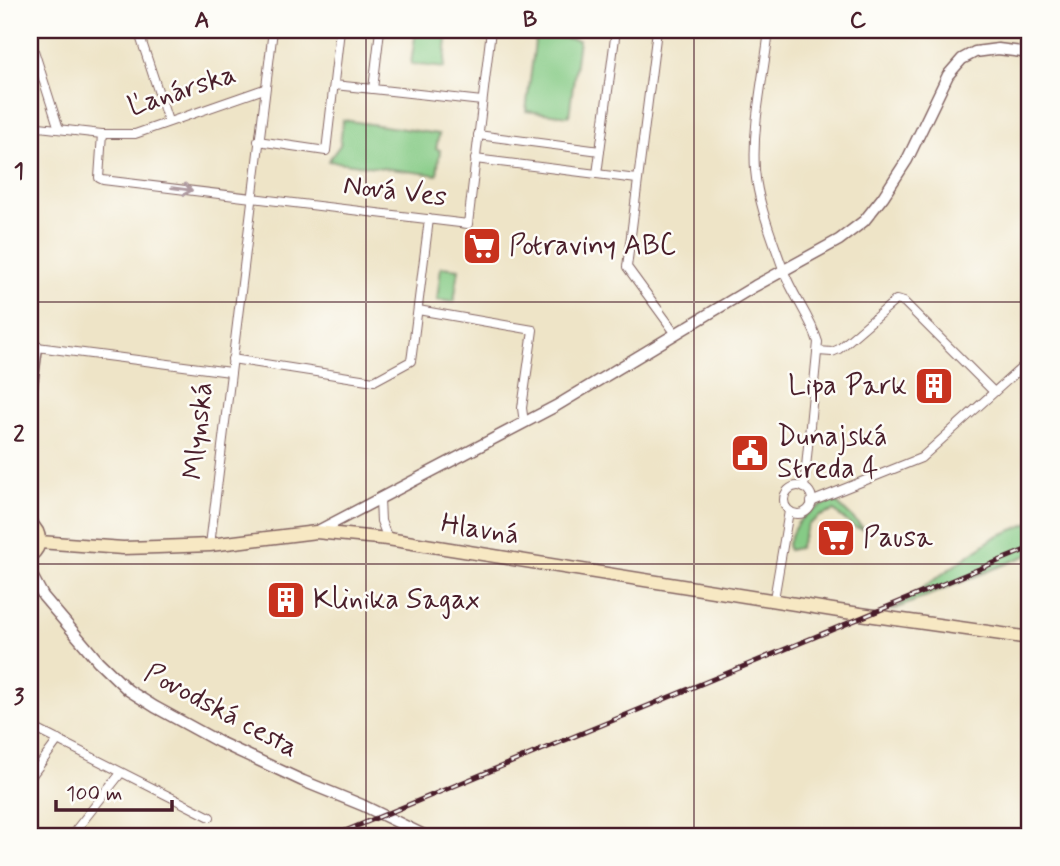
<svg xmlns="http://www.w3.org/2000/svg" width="1060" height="866" font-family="Mynerve,sans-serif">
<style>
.green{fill:#86cb86;stroke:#687558;stroke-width:2}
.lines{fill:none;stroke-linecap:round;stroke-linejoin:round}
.minor-casing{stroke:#836462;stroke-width:10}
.tertiary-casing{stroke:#836462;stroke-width:13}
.secondary-casing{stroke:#836462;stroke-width:15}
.minor{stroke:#fff;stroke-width:8}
.tertiary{stroke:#fff;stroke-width:10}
.secondary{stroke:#f7e8c3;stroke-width:12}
.rail-casing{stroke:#4a1f2b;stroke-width:5}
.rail{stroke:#fdfcf7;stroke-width:2.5;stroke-dasharray:8;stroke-linecap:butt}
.oneway{stroke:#ae9aa0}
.grid{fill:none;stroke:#4a1f2b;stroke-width:2;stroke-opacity:0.55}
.labels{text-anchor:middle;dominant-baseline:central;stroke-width:5;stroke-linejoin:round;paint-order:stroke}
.street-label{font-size:28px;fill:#4a1f2b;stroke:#fdfcf7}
.poi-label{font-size:28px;fill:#4a1f2b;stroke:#fdfcf7;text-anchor:start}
.neatline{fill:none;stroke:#4a1f2b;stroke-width:2.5}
.grid-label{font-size:23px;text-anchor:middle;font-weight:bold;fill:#4a1f2b}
</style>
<rect width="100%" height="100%" fill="#fdfcf7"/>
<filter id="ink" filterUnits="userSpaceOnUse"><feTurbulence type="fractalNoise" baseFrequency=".0143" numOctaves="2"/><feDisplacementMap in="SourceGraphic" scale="14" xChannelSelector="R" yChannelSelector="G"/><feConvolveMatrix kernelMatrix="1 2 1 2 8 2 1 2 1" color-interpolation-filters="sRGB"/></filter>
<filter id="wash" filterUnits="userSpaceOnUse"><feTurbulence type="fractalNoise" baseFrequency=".00686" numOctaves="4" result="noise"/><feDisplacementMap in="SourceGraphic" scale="28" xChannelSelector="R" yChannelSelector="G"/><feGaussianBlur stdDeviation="1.57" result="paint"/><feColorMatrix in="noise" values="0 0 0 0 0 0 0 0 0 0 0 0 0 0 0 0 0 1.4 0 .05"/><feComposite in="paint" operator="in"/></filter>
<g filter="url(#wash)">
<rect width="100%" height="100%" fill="#eee4c7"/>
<g class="green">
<path d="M416 30H448L444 68 411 64Z"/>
<path d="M536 34 579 40 569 116 526 111Z"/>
<path d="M343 120 439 134 436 149 440 150 437 175 328 161 340 145Z"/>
<path d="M441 267 459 269 454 302 437 300Z"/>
<path d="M834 500 865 530 854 527 834 511 820 516 808 525 799 548 789 550 787 546C798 514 806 514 834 500Z"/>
<path d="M1030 523V554L890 611 995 537Z"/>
</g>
</g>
<g filter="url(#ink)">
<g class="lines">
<g class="minor-casing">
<g id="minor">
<path d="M138 30 168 121"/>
<path d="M380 30 373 89 482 101"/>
<path d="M657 30 627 267 676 334"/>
<path d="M769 30C764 75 752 124 755 170 758 204 772 237 783 269 792 295 810 316 818 342L804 488"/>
<path d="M30 38 59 129"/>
<path d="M334 85 373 89"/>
<path d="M30 126 102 134H135L264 89"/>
<path d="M102 134 99 178 103 180 468 224 491 30"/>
<path d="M478 135 600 151"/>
<path d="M258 141 326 151 340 30"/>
<path d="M475 159 637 179"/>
<path d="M597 174 616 30"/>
<path d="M418 310 533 330 522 408 524 423"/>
<path d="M37 347 230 372"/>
<path d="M818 351 832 352 839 349 896 300 904 302 994 392"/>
<path d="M232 359 374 381 411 361 412 354 429 219"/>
<circle cx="798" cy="500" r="14"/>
<path d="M380 499 381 521 388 539"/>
<path d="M811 502 921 458 1030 360"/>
<path d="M210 545 273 30"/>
<path d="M774 599 789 511"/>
<path d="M30 726 210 817"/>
<path d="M30 778 58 740"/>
<path d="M71 836 121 773"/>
</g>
</g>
<g class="tertiary-casing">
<g id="tertiary">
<path d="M30 346 37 347 30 400"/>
<path d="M316 532 556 406 755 286 839 240 864 221 883 197 907 160 948 75 962 59 975 52 998 49 1030 53"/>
<path d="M30 572 43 596 98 661 128 690 155 707 219 742 303 781 362 805 426 836"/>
</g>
</g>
<g class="secondary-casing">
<g id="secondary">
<path d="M30 523C42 533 42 547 30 556"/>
<path d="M39 542 123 548 158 547 210 545 316 532 388 539 839 611 1030 638"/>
</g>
</g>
<use href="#minor" class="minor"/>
<use href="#tertiary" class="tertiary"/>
<use href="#secondary" class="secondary"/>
<g class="rail-casing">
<path id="rail" d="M333 836 1030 548"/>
</g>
<use href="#rail" class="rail"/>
</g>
<defs><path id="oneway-shaft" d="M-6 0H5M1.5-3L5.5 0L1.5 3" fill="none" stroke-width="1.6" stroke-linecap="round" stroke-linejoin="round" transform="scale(1.75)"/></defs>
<use class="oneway" href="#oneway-shaft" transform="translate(182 189) rotate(7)"/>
</g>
<path class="grid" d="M366 30V836M694 30V836M30 302H1030M30 564H1030"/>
<defs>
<g id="supermarket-square" transform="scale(2.0125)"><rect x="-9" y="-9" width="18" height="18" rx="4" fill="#c8321e" stroke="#fdfcf7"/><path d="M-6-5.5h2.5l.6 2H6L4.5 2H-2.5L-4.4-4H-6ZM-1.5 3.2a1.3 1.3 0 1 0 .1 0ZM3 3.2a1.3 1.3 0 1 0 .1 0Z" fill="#fff"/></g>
<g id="building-square" transform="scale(2.0125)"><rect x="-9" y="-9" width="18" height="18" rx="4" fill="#c8321e" stroke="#fdfcf7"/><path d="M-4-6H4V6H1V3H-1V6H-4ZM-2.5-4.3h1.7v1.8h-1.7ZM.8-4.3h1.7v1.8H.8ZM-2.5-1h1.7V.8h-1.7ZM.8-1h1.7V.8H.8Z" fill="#fff"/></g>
<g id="civic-square" transform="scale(2.0125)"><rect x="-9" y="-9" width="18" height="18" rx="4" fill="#c8321e" stroke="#fdfcf7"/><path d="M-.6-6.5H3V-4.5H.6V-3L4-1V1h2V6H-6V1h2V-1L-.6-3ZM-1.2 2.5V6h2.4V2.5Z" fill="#fff"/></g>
</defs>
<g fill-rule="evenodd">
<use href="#supermarket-square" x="482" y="246"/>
<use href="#building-square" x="934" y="386"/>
<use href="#civic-square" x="750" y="453"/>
<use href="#supermarket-square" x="836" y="538"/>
<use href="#building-square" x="286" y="600"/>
</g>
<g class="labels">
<g class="street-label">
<text transform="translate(182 91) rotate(-18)">Ľanárska</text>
<text transform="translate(395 192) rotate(7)">Nová Ves</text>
<text transform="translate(199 431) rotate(-84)">Mlynská</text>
<text transform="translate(480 530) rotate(9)">Hlavná</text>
<text transform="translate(221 711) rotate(28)">Povodská cesta</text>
</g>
<g class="poi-label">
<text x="509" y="246">Potraviny ABC</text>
<text x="907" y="386" text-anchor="end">Lipa Park</text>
<text x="777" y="437">Dunajská<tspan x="777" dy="32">Streda 4</tspan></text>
<text x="863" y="538">Pausa</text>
<text x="313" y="600">Klinika Sagax</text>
</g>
</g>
<rect width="1060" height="866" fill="none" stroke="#fdfcf7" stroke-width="77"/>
<path d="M56 800v10h116v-10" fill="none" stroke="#4a1f2b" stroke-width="3.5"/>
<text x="66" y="800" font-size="21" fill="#4a1f2b" stroke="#fdfcf7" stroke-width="5" paint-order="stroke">100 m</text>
<rect x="38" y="38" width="983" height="790" class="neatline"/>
<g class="grid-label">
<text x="202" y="27">A</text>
<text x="530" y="27">B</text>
<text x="858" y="27">C</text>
<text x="19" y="178">1</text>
<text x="19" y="441">2</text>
<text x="19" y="704">3</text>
</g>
</svg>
